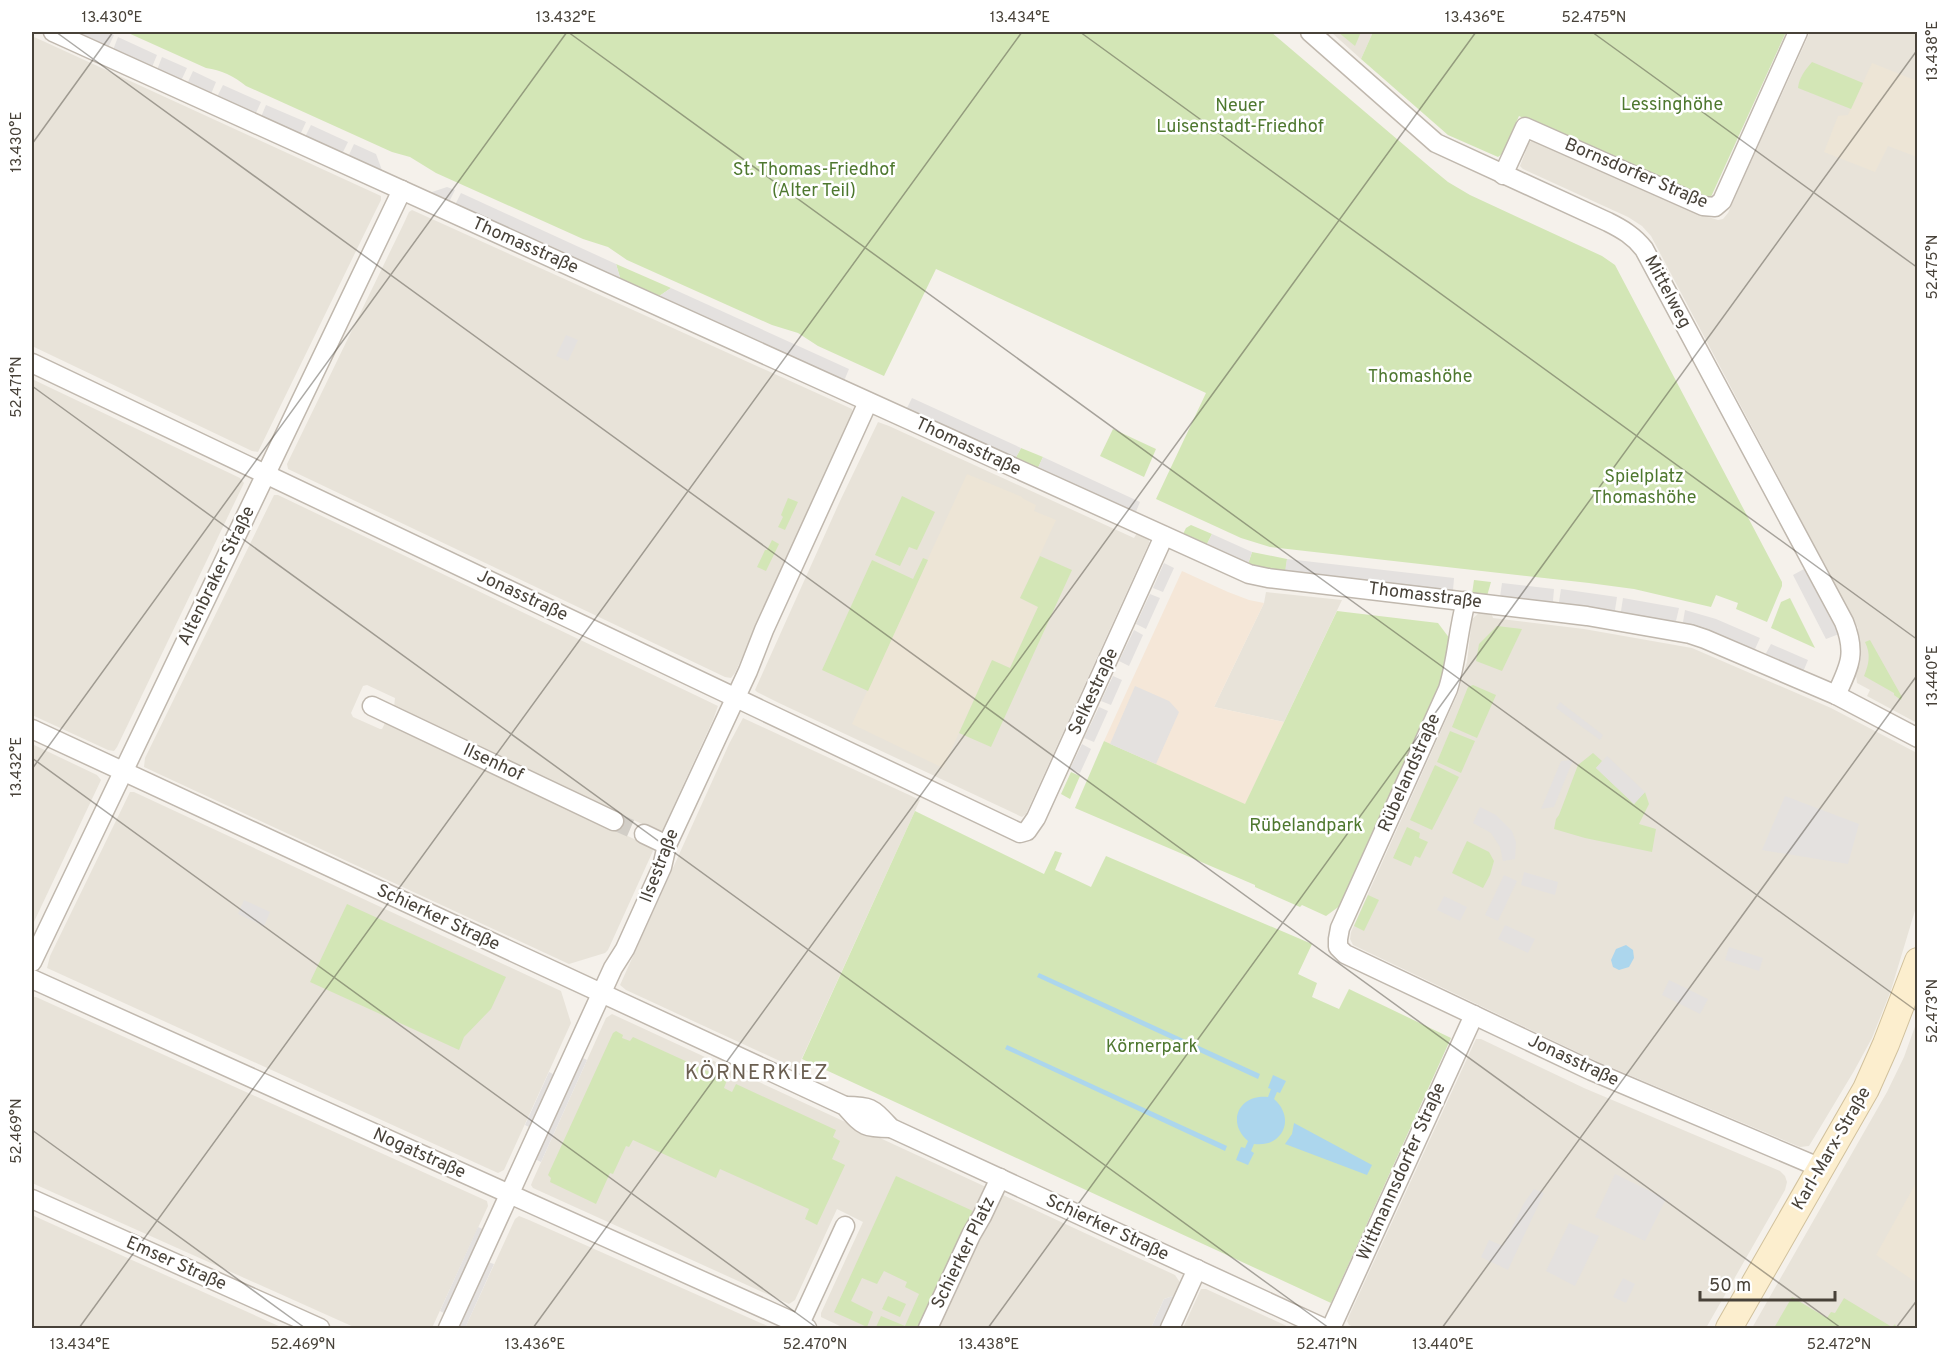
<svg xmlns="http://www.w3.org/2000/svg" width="1949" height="1360" font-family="Overpass,sans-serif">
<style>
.residential{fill:#e8e3d9}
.commercial{fill:#f5e7d8}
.education{fill:#ede5d6}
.green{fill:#d3e6b6}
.parking{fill:#e4e1df}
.water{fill:#acd6ed}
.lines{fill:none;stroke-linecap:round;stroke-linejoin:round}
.street-tunnel{stroke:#d2cec7;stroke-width:18;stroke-dasharray:18 9;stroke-linecap:butt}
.street-casing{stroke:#c0b8ae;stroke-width:21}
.secondary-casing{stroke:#d1c19d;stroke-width:28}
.street{stroke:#fff;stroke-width:18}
.secondary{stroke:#fceece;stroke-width:26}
.ticks{fill:none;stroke:#484239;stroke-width:1.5;stroke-opacity:0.45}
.labels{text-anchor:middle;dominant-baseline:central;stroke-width:5;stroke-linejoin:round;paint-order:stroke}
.park-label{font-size:18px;fill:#4e782f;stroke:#fff}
.street-label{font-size:18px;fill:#484239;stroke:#fff}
.quarter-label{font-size:21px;letter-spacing:1.5px;fill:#6b5f51;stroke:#fff}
.neatline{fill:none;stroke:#484239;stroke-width:2}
.ticks-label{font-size:15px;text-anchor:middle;fill:#484239}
</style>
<rect width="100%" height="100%" fill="#f5f1eb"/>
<g class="residential">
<path d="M1331 32H1373L1361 59Z"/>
<path d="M1810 32H1917V723L1867 696 1870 690 1857 683 1856 675 1861 657 1855 634 1858 628 1651 236 1642 226 1628 217 1523 169 1520 166 1529 143 1532 140H1536L1708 217 1718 220 1723 219 1728 213Z"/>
<path d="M32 36 381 196V200L376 210 258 452 252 451 32 346Z"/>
<path d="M412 210 852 409 853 414 735 673 731 678 725 677 288 469 287 464 404 223 409 212Z"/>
<path d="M32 379 240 478 244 483 117 747 114 751 108 750 32 715Z"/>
<path d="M878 422 889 426 1134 538 1137 533 1149 540V543L1026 814 1022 817 779 703 757 692 755 690 840 501Z"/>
<path d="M274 495H278L718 706 713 720 662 831 659 832 394 707 395 698 367 685 363 686 351 713 353 717 380 729H382L385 723H388L651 847 653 851 608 950 605 953 569 964 144 767 145 758Z"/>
<path d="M1266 592 1342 600 1284 722 1214 707 1264 603Z"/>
<path d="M1484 612H1491L1493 618 1584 629 1692 648 1831 708 1917 753V904L1891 990 1872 1038 1854 1071 1809 1146 1800 1147 1596 1061 1353 945 1350 939 1351 932 1458 693 1467 662 1472 619 1479 613Z"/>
<path d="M743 718 920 800 797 1069 626 990 620 985 729 744Z"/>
<path d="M32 744 97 775 101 780 32 926Z"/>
<path d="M130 792H134L561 991 571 1023 504 1170 498 1173 47 968 50 956Z"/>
<path d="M32 997H36L487 1201 488 1206 432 1328H356L32 1183Z"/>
<path d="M612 1014 986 1187 920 1328H844L821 1317V1313L863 1222 837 1209 795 1300 789 1304 533 1188 531 1185 533 1180 606 1018Z"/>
<path d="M1917 1021V1328H1752L1887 1092 1904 1057Z"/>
<path d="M1476 1039H1481L1584 1088 1780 1171 1785 1176 1787 1182 1785 1190 1706 1328H1356L1349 1325 1347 1321 1349 1316Z"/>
<path d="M999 1195H1003L1175 1275 1181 1284 1179 1294 1164 1299 1151 1328H936Z"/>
<path d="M32 1215 283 1328H32Z"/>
<path d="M519 1216 529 1220 772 1328H465L515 1219Z"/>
<path d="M1201 1289H1206L1291 1328H1183Z"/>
</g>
<path class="commercial" d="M1182 571 1228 592 1249 600 1264 603 1214 707 1284 722 1245 805 1104 741Z"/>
<g class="education">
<path d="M1872 63 1917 81V157L1888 146 1875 172 1824 152 1838 116 1848 115Z"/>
<path d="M967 474 1022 497V498L1036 505 1034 511 1056 520 1020 598 1038 607 1010 668 992 660 943 768 852 724Z"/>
<path d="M1917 1181V1283L1876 1255Z"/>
</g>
<g class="green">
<path d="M126 32H1271L1431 168 1448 182 1470 195 1602 256 1615 265 1782 582V586L1767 622 1736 609 1738 603 1716 595 1711 607 1634 589 1589 583 1270 547 1241 538 1156 499 1206 393 936 269 884 376 818 346 798 333 772 325 627 260 608 247 583 239 436 173 410 157 392 152 246 86C234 76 221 70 206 68Z"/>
<path d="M1338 32H1361L1355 46Z"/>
<path d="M1373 32H1786L1710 199 1698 196 1519 116 1502 154 1498 157 1448 135 1361 59Z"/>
<path d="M1812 62 1863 83 1851 109 1798 88C1799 78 1805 70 1812 62Z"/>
<path d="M616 264 671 288 658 297 621 281Z"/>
<path d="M1113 429 1156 449 1144 477 1100 456Z"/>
<path d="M1021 448 1043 457 1037 470 1015 459Z"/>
<path d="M902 496 935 512 917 550 909 547 900 566 875 555Z"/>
<path d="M788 498 798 502 785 530 778 527 783 517 781 515Z"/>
<path d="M1191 525 1212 534 1206 546 1182 536 1186 528Z"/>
<path d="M772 540 779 544 766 571 757 567 765 550H767Z"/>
<path d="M1252 552 1287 559 1286 570H1267L1248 564Z"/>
<path d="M1040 556 1072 570 991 747 959 733 992 660 1010 668 1038 607 1020 598Z"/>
<path d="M923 558 928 560 868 691 822 670 872 560 913 579Z"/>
<path d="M1474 580 1491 582 1487 596 1472 594Z"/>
<path d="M1790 598 1815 648 1771 628 1781 602Z"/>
<path d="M1337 611 1438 623 1450 639 1449 656 1440 687 1341 905 1326 916 1302 905 1300 907 1255 887V885L1241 879 1075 808 1104 741 1245 804Z"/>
<path d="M1497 626 1522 629 1502 671 1476 661 1479 644Z"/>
<path d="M1870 640 1902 697 1901 700 1894 695V693L1864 676C1869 664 1871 654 1865 642Z"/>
<path d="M1473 685 1496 695 1477 738 1452 727 1468 687Z"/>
<path d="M1450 731 1475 741 1461 773 1437 762Z"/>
<path d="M1593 753 1602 761 1596 768 1634 804 1645 792 1649 804 1639 824 1656 829 1652 852 1585 838 1554 829 1556 819 1559 815 1578 765Z"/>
<path d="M1435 765 1459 777 1432 830 1410 820Z"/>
<path d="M1071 772 1080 776 1070 799 1061 794Z"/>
<path d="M915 811 1044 874 1055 851 1062 853 1055 870 1091 887 1106 856 1312 944 1298 974 1317 983 1312 997 1339 1009 1349 989 1451 1038 1331 1303 802 1059Z"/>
<path d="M1407 827 1420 833 1419 838 1428 842 1420 858 1415 856 1411 866 1393 858Z"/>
<path d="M1467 841 1489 852 1494 861 1490 875 1483 888 1452 873Z"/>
<path d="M1368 895 1379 900 1364 931 1354 926Z"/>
<path d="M347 904 506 977 491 1009 464 1037 459 1050 310 982Z"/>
<path d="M616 1031 623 1035 622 1038 630 1041 633 1037 727 1080 724 1088 732 1092 736 1084 836 1130 833 1137 840 1141 832 1159 845 1165 817 1225 805 1219 809 1209 720 1169 716 1178 633 1140 629 1147 626 1146 613 1174 610 1173 596 1204 550 1182 551 1178 548 1175 613 1033Z"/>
<path d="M896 1176 973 1211 919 1328H880L876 1327 881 1316 905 1326 919 1294 905 1287 907 1282 884 1271 877 1284 862 1278 851 1301 873 1312 867 1327 834 1312Z"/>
<path d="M888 1296 906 1304 900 1317 882 1309Z"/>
<path d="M1792 1297 1827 1318 1831 1312 1835 1313 1844 1298 1892 1327 1895 1324 1897 1328H1774Z"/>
</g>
<g class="parking">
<path d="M85 32H106L114 35 108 48 83 36Z"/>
<path d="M118 37 157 55 152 67 113 50Z"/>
<path d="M162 57 187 68 181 81 157 70Z"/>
<path d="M193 71 216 82 211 94 187 84Z"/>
<path d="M223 85 261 102 255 115 217 97Z"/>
<path d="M266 105 306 122 300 135 261 117Z"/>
<path d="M311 125 348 142 342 154 305 137Z"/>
<path d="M354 144 376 154 383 173 348 157Z"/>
<path d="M447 187 455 190 449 202 429 193Z"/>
<path d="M461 193 616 264 621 281 455 205Z"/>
<path d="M671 288 849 369 844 381 658 297Z"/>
<path d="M566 335 578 340 568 361 556 356Z"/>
<path d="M912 398 1021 448 1015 459 906 410Z"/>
<path d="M1043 457 1140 502 1135 514 1037 470Z"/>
<path d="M1212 534 1252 552 1248 564 1206 546Z"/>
<path d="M1287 559 1454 578 1453 591 1285 571Z"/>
<path d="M1164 563 1174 568 1163 592 1153 588Z"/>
<path d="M1804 569 1830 618 1839 634 1826 639 1793 575Z"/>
<path d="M1502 583 1554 589 1553 601 1555 604 1500 597Z"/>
<path d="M1561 589 1617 597 1615 610 1616 612 1557 604 1559 602Z"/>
<path d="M1150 594 1160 598 1146 629 1136 624Z"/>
<path d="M1623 598 1679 608 1676 621 1678 623 1619 612 1621 611Z"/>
<path d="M1685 610 1716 619 1760 638 1755 649 1757 652 1681 624 1683 622Z"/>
<path d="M1134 630 1143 635 1129 666 1119 661Z"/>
<path d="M1771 644 1808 660 1803 672 1765 655Z"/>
<path d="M1113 676 1122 680 1111 705 1101 701Z"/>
<path d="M1135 686 1169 701 1179 712 1156 764 1110 744Z"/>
<path d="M1560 702 1603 735 1600 740 1556 708Z"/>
<path d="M1099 707 1108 711 1094 742 1084 738Z"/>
<path d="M1082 744 1091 749 1080 773 1070 769Z"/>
<path d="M1607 756 1645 792 1634 804 1596 768Z"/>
<path d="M1573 760 1554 807 1541 809 1561 761Z"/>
<path d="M1785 796 1859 824 1848 864 1762 850Z"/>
<path d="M1480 807 1496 815 1512 831 1516 842 1515 859 1503 861 1500 847 1491 833 1473 823Z"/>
<path d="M1524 872 1558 882 1555 895 1521 885Z"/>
<path d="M1504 875 1517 881 1498 921 1485 915Z"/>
<path d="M1444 896 1467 907 1460 921 1437 910Z"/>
<path d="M244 900 270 912 264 926 238 914Z"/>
<path d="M1505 925 1535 939 1528 953 1498 939Z"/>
<path d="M1729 947 1763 958 1759 971 1725 960Z"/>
<path d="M1669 980 1708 999 1700 1014 1662 995Z"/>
<path d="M581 1057 587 1060 541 1162 535 1159Z"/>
<path d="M549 1072 555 1075 531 1128 525 1125Z"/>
<path d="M1615 1174 1666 1199 1645 1241 1595 1217Z"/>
<path d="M1534 1189 1544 1193 1508 1270 1481 1257 1489 1240 1503 1246 1524 1203Z"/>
<path d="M1569 1223 1599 1236 1575 1286 1546 1271Z"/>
<path d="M478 1227 485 1230 446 1314 440 1311Z"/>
<path d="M488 1262 494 1264 465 1328H457Z"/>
<path d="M1623 1278 1635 1284 1626 1303 1613 1297Z"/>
<path d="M1179 1294 1164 1328H1151L1164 1299Z"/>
</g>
<g class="water">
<path d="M1626 945 1633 950 1634 958 1629 967 1619 970 1613 967 1611 960 1616 949Z"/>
<path d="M1039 973 1260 1074 1258 1079 1037 977Z"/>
<path d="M1007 1045 1227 1146 1225 1151 1005 1049Z"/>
<path d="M1273 1075 1286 1081 1280 1093 1277 1092 1274 1099C1296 1118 1283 1148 1254 1144L1251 1151 1254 1153 1248 1165 1236 1160 1241 1147 1245 1148 1248 1141C1226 1122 1239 1094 1268 1097L1271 1089 1268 1088Z"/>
<path d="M1294 1123 1372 1165 1367 1175 1285 1144 1292 1134Z"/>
</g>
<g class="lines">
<path class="street-tunnel" d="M614 821 644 834"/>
<g class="street-casing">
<g id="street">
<path d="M53 32 1249 574 1268 578 1587 616 1690 634 1705 639 1836 695 1918 738"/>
<path d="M1310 32 1436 143 1608 222C1622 229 1634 236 1644 249L1844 622C1857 654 1849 667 1836 695"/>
<path d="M1503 175 1525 127 1703 206 1715 207 1722 201 1798 32"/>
<path d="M32 363 1020 833 1027 831 1036 818 1164 536"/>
<path d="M1466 601C1458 630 1457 660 1448 689L1340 928 1338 939V947L1345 954 1592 1071 1821 1168"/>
<path d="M372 706 614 821"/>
<path d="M32 729 845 1106C863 1126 863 1128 891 1128"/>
<path d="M644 834 667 845"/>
<path d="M32 962 402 190"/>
<path d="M32 979 807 1328"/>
<path d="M845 1106C872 1106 872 1108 891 1128L1324 1328"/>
<path d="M32 1199 320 1328"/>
<path d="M448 1328 613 968 625 949 662 867 667 845 748 671 764 630 868 402"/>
<path d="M798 1328 845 1226"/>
<path d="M928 1328 971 1235 982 1216 1000 1178"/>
<path d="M1170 1328 1197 1269"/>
<path d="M1331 1328 1474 1015"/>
</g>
</g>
<g class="secondary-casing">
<path id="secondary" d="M1729 1328 1866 1089 1886 1044 1918 961"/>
</g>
<use href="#street" class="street"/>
<use href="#secondary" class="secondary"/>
</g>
<path class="ticks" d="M56 32 1841 1328M568 32 1918 1012M1080 32 1918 640M1592 32 1918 268M32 144 113 32M32 386 1329 1328M32 758 817 1328M32 769 567 32M32 1130 305 1328M79 1328 1022 32M533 1328 1476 32M988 1328 1918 49M1442 1328 1918 674M1896 1328 1918 1299"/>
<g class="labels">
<g class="park-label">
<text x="1672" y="105">Lessinghöhe</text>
<text x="1240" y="106">Neuer<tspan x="1240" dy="21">Luisenstadt-Friedhof</tspan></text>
<text x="814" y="170">St. Thomas-Friedhof<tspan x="814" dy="21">(Alter Teil)</tspan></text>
<text x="1420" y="377">Thomashöhe</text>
<text x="1644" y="477">Spielplatz<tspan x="1644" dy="21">Thomashöhe</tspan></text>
<text x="1306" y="826">Rübelandpark</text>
<text x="1152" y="1047">Körnerpark</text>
</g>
<g class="street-label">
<text transform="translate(1636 174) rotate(23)">Bornsdorfer Straße</text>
<text transform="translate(525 246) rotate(24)">Thomasstraße</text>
<text transform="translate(1667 292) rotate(62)">Mittelweg</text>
<text transform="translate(968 447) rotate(25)">Thomasstraße</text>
<text transform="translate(217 576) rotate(-64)">Altenbraker Straße</text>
<text transform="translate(522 596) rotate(25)">Jonasstraße</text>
<text transform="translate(1425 596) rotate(7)">Thomasstraße</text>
<text transform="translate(1094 692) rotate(-65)">Selkestraße</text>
<text transform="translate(493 763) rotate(25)">Ilsenhof</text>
<text transform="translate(1410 773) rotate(-66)">Rübelandstraße</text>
<text transform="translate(660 866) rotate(-69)">Ilsestraße</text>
<text transform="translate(438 918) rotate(25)">Schierker Straße</text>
<text transform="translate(1573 1061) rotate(25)">Jonasstraße</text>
<text transform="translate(1832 1149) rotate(-60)">Karl-Marx-Straße</text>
<text transform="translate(419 1154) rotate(24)">Nogatstraße</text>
<text transform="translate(1402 1172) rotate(-66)">Wittmannsdorfer Straße</text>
<text transform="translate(1107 1228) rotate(25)">Schierker Straße</text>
<text transform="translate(964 1253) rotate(-64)">Schierker Platz</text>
<text transform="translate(176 1264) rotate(24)">Emser Straße</text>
</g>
<g class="quarter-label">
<text x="757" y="1073">KÖRNERKIEZ</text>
</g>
</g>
<rect width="1949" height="1360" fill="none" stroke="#ffffff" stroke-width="66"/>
<path d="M1700 1291v9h135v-9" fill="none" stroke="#484239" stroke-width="3"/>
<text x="1709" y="1291" font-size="18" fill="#484239" stroke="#ffffff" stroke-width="4.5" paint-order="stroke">50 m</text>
<rect x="33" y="33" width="1883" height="1294" class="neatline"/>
<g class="ticks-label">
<text x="112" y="22">13.430°E</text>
<text x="566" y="22">13.432°E</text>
<text x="1020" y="22">13.434°E</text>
<text x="1475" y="22">13.436°E</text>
<text x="1594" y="22">52.475°N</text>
<text transform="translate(1932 51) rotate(-90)" y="5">13.438°E</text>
<text transform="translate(16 142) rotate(-90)" y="5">13.430°E</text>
<text transform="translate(1932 267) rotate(-90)" y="5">52.475°N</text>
<text transform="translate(16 387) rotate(-90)" y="5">52.471°N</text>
<text transform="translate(1932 676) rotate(-90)" y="5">13.440°E</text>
<text transform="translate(16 767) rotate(-90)" y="5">13.432°E</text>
<text transform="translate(1932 1011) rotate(-90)" y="5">52.473°N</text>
<text transform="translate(16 1131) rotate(-90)" y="5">52.469°N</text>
<text x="80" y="1349">13.434°E</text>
<text x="303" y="1349">52.469°N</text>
<text x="535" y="1349">13.436°E</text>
<text x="815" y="1349">52.470°N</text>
<text x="989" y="1349">13.438°E</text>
<text x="1327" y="1349">52.471°N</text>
<text x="1443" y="1349">13.440°E</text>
<text x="1839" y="1349">52.472°N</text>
</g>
</svg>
